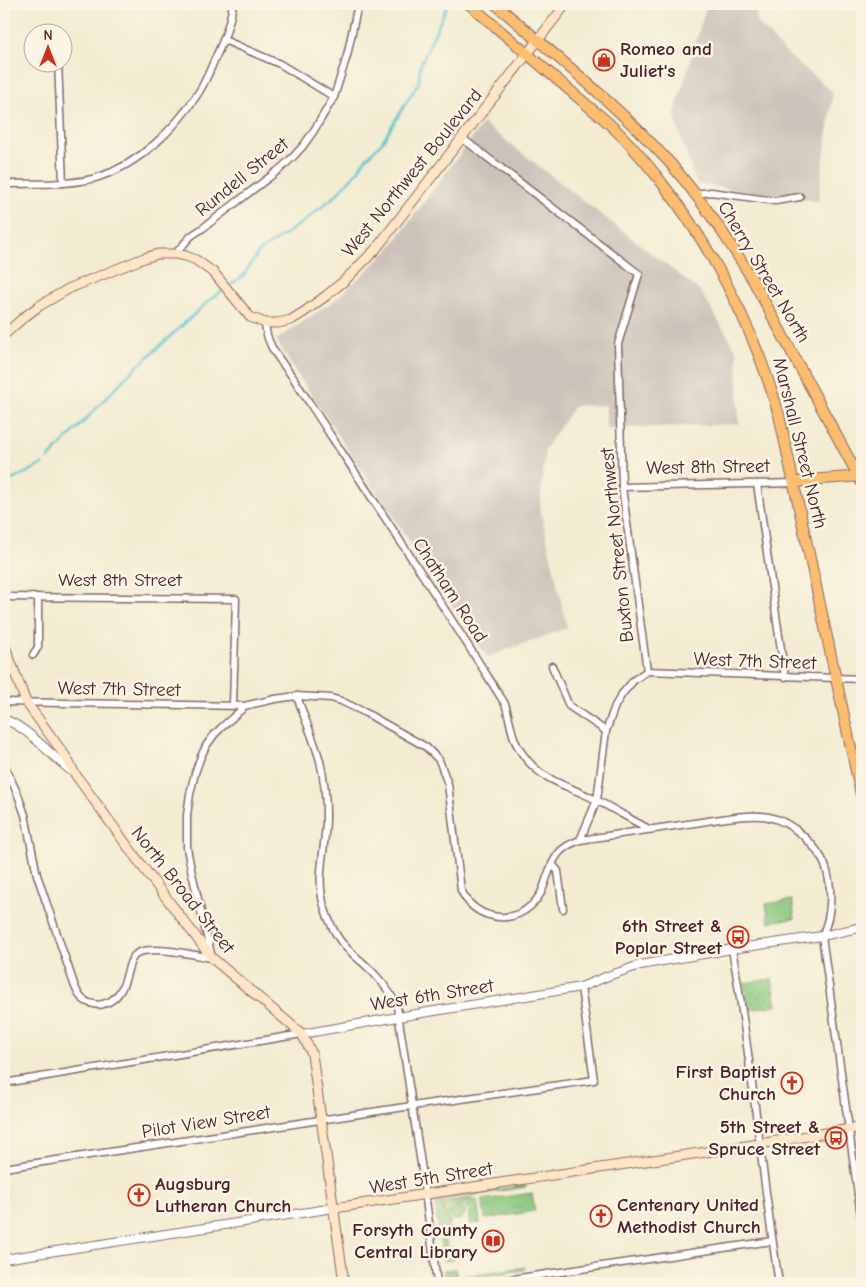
<svg xmlns="http://www.w3.org/2000/svg" width="866" height="1287" font-family="'Comic Neue',sans-serif">
<style>
.industrial{fill:#ccc2b9}
.grass{fill:url(#grass-tufts);stroke:#6a7454}
.park{fill:url(#park-dots);stroke:#6a7454}
.garden{fill:url(#garden-furrows);stroke:#6a7454}
.pitch{fill:#89c87e;stroke:#6a7454}
.lines{fill:none;stroke-linecap:round;stroke-linejoin:round}
.stream{stroke:#57c2d1;stroke-width:2.5}
.minor-casing{stroke:#856765;stroke-width:9}
.tertiary-casing{stroke:#856765;stroke-width:10}
.secondary-casing{stroke:#856765;stroke-width:11}
.primary-casing{stroke:#856765;stroke-width:12}
.minor{stroke:#fff;stroke-width:6}
.tertiary{stroke:#fff;stroke-width:8}
.secondary{stroke:#fee5c5;stroke-width:9}
.primary{stroke:#fcbd6f;stroke-width:10}
.labels{text-anchor:middle;dominant-baseline:central;stroke-width:5;stroke-linejoin:round;paint-order:stroke}
.poi-label{font-size:19px;font-weight:bold;fill:#4a1f2b;stroke:#fcf5e5;text-anchor:end}
.street-label{font-size:19px;fill:#4a1f2b;stroke:#fcf5e5}
</style>
<defs>
<pattern id="grass-tufts" width="24" height="20" patternUnits="userSpaceOnUse" patternTransform="scale(1.25)"><rect width="24" height="20" fill="#89c87e"/><path d="M3 7l-1-3M5 7V3M7 7l1-3M15 17l-1-3M17 17v-4M19 17l1-3" fill="none" stroke="#78ab6d"/></pattern>
<pattern id="park-dots" width="8" height="8" patternUnits="userSpaceOnUse" patternTransform="scale(1.25)"><rect width="8" height="8" fill="#89c87e"/><path d="M2 2h.1M6 6h.1" fill="none" stroke="#78ab6d" stroke-width="1.8" stroke-linecap="round"/></pattern>
<pattern id="garden-furrows" width="10" height="10" patternUnits="userSpaceOnUse" patternTransform="scale(1.25)"><rect width="10" height="10" fill="#89c87e"/><path d="M-1 1l2-2M0 10L10 0M9 11l2-2" fill="none" stroke="#78ab6d"/></pattern>
</defs>
<rect width="100%" height="100%" fill="#fcf5e5"/>
<filter id="ink" filterUnits="userSpaceOnUse"><feTurbulence type="fractalNoise" baseFrequency=".02" numOctaves="2"/><feDisplacementMap in="SourceGraphic" scale="10" xChannelSelector="R" yChannelSelector="G"/><feConvolveMatrix kernelMatrix="1 2 1 2 8 2 1 2 1" color-interpolation-filters="sRGB"/></filter>
<filter id="wash" filterUnits="userSpaceOnUse"><feTurbulence type="fractalNoise" baseFrequency=".0096" numOctaves="4" result="noise"/><feDisplacementMap in="SourceGraphic" scale="20" xChannelSelector="R" yChannelSelector="G"/><feGaussianBlur stdDeviation="1.12" result="paint"/><feColorMatrix in="noise" values="0 0 0 0 0 0 0 0 0 0 0 0 0 0 0 0 0 1.4 0 .05"/><feComposite in="paint" operator="in"/></filter>
<g filter="url(#wash)">
<rect width="100%" height="100%" fill="#f3ecd2"/>
<g class="industrial">
<path d="M707 4H756L757 22 787 54 833 92 818 201 696 184 674 115Z"/>
<path d="M483 123 700 291 737 351 739 424 606 429V405L574 406 545 449 540 508 567 628 487 657 290 363 276 340 334 301 387 252Z"/>
</g>
<g class="grass">
<path d="M526 1185V1187L435 1201 434 1199Z"/>
<path d="M532 1193 535 1211 486 1219 485 1217 482 1200Z"/>
<path d="M472 1198V1200L441 1205 448 1222 450 1233H446C445 1238 446 1245 449 1248H452L454 1260 443 1261 435 1203Z"/>
<path d="M462 1207 466 1210 464 1216 460 1220H454L452 1215C454 1210 457 1207 462 1207Z"/>
<path d="M525 1267 524 1270 446 1282 444 1270 455 1269 457 1277Z"/>
</g>
<path class="park" d="M772 979 777 1005 748 1010 744 983Z"/>
<path class="garden" d="M472 1200 473 1201 477 1200 480 1223 469 1224 470 1213 468 1209 465 1206C454 1204 449 1212 451 1222L449 1225 441 1204Z"/>
<path class="pitch" d="M792 900 795 918 769 922 766 904Z"/>
<g class="lines">
<g class="stream">
<path d="M48 459 128 375 211 299 243 276 259 252 303 222 335 196 358 171 363 162 382 142 419 82 420 66 447 6"/>
<path d="M4 484 43 464"/>
</g>
</g>
</g>
<g filter="url(#ink)">
<g class="lines">
<g class="minor-casing">
<g id="minor">
<path d="M224 40 280 64 334 97"/>
<path d="M58 62 63 183"/>
<path d="M462 138 639 274 618 344 622 487 647 671"/>
<path d="M4 184C34 183 70 186 99 177 139 164 174 130 197 95 204 85 209 73 214 61 223 43 230 24 233 4"/>
<path d="M695 194 711 192 775 201 800 197"/>
<path d="M175 254 191 236 203 228 280 169 293 157 303 146 313 132 334 97 347 56 358 4"/>
<path d="M265 323C267 348 280 359 294 379 306 398 319 417 331 436 390 525 449 614 505 704 510 717 510 732 517 745 537 782 565 783 598 801 615 810 632 820 649 829"/>
<path d="M757 484 785 677"/>
<path d="M622 487 794 483"/>
<path d="M4 597 236 599 233 705"/>
<path d="M33 655 38 647V597"/>
<path d="M552 666 569 706 606 731"/>
<path d="M647 671 862 679"/>
<path d="M297 696C304 718 314 739 320 761 324 778 326 797 326 814 327 845 315 876 324 906 328 919 334 933 342 943 348 950 355 956 362 962 375 973 390 990 397 1007L422 1170 437 1283"/>
<path d="M4 702 244 706"/>
<path d="M4 764 18 795 25 815 37 875 74 984C78 995 82 1002 94 1004 99 1006 104 1004 109 1002 132 989 123 958 140 952 156 946 194 955 212 958L191 869 187 848V815L190 794 195 773 200 759 206 746 214 735 222 727 241 710 244 706 275 699 297 696 331 698 341 701 364 712 426 747 439 760 448 784 461 890C467 903 475 911 489 915 510 922 530 912 541 893 547 880 549 866 558 854 563 847 572 843 580 840 620 834 660 828 701 822 720 819 751 813 769 817 792 822 816 844 825 865 833 887 832 915 822 936L862 1223"/>
<path d="M580 840 597 800 606 731 615 706 622 694 634 680 647 671"/>
<path d="M552 864 558 871 563 909"/>
<path d="M732 949C752 1060 761 1172 779 1283"/>
<path d="M4 1083 302 1034"/>
<path d="M4 1168 405 1107 594 1080 581 987"/>
<path d="M486 1283 772 1241"/>
</g>
</g>
<g class="tertiary-casing">
<g id="tertiary">
<path d="M4 719C32 730 49 755 74 773"/>
<path d="M302 1034 398 1017 581 987 608 976 640 965 732 949 822 936 862 927"/>
<path d="M4 1259 334 1208"/>
</g>
</g>
<g class="secondary-casing">
<g id="secondary">
<path d="M4 335 23 318 39 306 70 288 144 258 158 254H175L186 256 196 260 214 273 250 317 265 323H278L291 320 304 312 327 295 344 281 375 250 566 4"/>
<path d="M4 644 26 702 66 757 75 774 142 866 212 958 302 1034 312 1054 344 1283"/>
<path d="M334 1208 759 1144 862 1127"/>
</g>
</g>
<g class="primary-casing">
<g id="primary">
<path d="M469 4 594 111C619 130 640 155 659 179 715 251 754 328 779 415L862 799"/>
<path d="M495 4C555 55 617 105 670 163 702 200 729 240 754 282L862 483"/>
<path d="M794 483 809 480 862 476"/>
</g>
</g>
<use href="#minor" class="minor"/>
<use href="#tertiary" class="tertiary"/>
<use href="#secondary" class="secondary"/>
<use href="#primary" class="primary"/>
</g>
</g>
<defs>
<g id="shop-ring" transform="scale(1.125)"><circle r="9.5" fill="#fcf5e5" stroke="#c8321e" stroke-width="1.5"/><path d="M-5-2.5h2.3a2.7 3.5 0 0 1 5.4 0H5L5.5 6h-11ZM-1.5-2.5h3a1.5 2.3 0 0 0-3 0Z" fill="#c8321e"/></g>
<g id="bus-ring" transform="scale(1.125)"><circle r="9.5" fill="#fcf5e5" stroke="#c8321e" stroke-width="1.5"/><path d="M-5-6H5V4H4V6H2V4H-2V6H-4V4H-5ZM-3.5-4V0h7V-4ZM-3.5 1.2v1.5H-2V1.2ZM2 1.2v1.5H3.5V1.2Z" fill="#c8321e"/></g>
<g id="church-ring" transform="scale(1.125)"><circle r="9.5" fill="#fcf5e5" stroke="#c8321e" stroke-width="1.5"/><path d="M-1.2-6h2.4v3.5h3.3v2.4h-3.3V6h-2.4V-.1h-3.3v-2.4h3.3Z" fill="#c8321e"/></g>
<g id="library-ring" transform="scale(1.125)"><circle r="9.5" fill="#fcf5e5" stroke="#c8321e" stroke-width="1.5"/><path d="M-6-4Q-3-5.5-.7-3.5V5Q-3 3-6 4ZM6-4Q3-5.5 .7-3.5V5Q3 3 6 4Z" fill="#c8321e"/></g>
</defs>
<g fill-rule="evenodd">
<use href="#shop-ring" x="604" y="60"/>
<use href="#bus-ring" x="738" y="937"/>
<use href="#church-ring" x="792" y="1083"/>
<use href="#bus-ring" x="836" y="1138"/>
<use href="#church-ring" x="139" y="1195"/>
<use href="#church-ring" x="601" y="1216"/>
<use href="#library-ring" x="493" y="1241"/>
</g>
<g class="labels">
<g class="poi-label">
<text x="620" y="49" text-anchor="start">Romeo and<tspan x="620" dy="22">Juliet's</tspan></text>
<text x="722" y="926">6th Street &amp;<tspan x="722" dy="22">Poplar Street</tspan></text>
<text x="776" y="1072">First Baptist<tspan x="776" dy="22">Church</tspan></text>
<text x="820" y="1127">5th Street &amp;<tspan x="820" dy="22">Spruce Street</tspan></text>
<text x="155" y="1184" text-anchor="start">Augsburg<tspan x="155" dy="22">Lutheran Church</tspan></text>
<text x="617" y="1205" text-anchor="start">Centenary United<tspan x="617" dy="22">Methodist Church</tspan></text>
<text x="477" y="1230">Forsyth County<tspan x="477" dy="22">Central Library</tspan></text>
</g>
<g class="street-label">
<text transform="translate(412 173) rotate(-51)">West Northwest Boulevard</text>
<text transform="translate(242 177) rotate(-39)">Rundell Street</text>
<text transform="translate(764 272) rotate(59)">Cherry Street North</text>
<text transform="translate(800 443) rotate(76)">Marshall Street North</text>
<text transform="translate(708 467) rotate(-1)">West 8th Street</text>
<text transform="translate(617 545) rotate(-96)">Buxton Street Northwest</text>
<text x="120" y="580">West 8th Street</text>
<text transform="translate(450 590) rotate(57)">Chatham Road</text>
<text transform="translate(755 661) rotate(2)">West 7th Street</text>
<text transform="translate(119 689) rotate(1)">West 7th Street</text>
<text transform="translate(183 890) rotate(52)">North Broad Street</text>
<text transform="translate(432 995) rotate(-9)">West 6th Street</text>
<text transform="translate(206 1122) rotate(-9)">Pilot View Street</text>
<text transform="translate(431 1178) rotate(-9)">West 5th Street</text>
</g>
</g>
<rect width="866" height="1287" fill="none" stroke="#fcf5e5" stroke-width="20"/>
<g transform="translate(48 48)"><circle r="24" fill="#fcf5e5" stroke="#b59f9b"/>
<path d="M0-4L9 19L0 12L-9 19Z" fill="#c8321e"/>
<text y="-8" font-size="14" font-weight="bold" text-anchor="middle" fill="#4a1f2b">N</text>
</g>
</svg>
